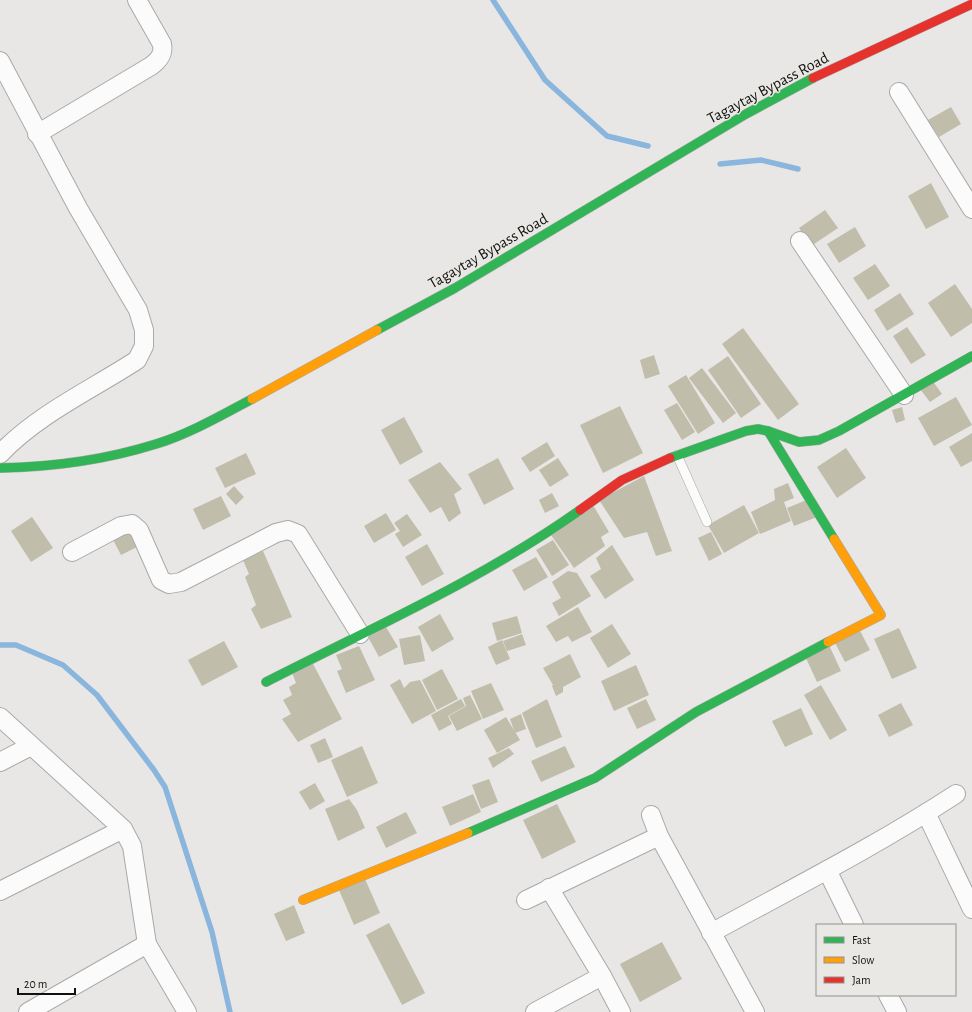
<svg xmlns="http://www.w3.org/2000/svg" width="972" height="1012" font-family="'Alegreya Sans',sans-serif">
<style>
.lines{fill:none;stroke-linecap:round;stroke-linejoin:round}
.stream{stroke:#8ab5dd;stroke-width:5.5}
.building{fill:#c1bdab}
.lane-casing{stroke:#aaa9a8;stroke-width:10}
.street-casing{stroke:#aaa9a8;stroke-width:20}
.fast-casing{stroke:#aaa9a8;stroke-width:10}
.slow-casing{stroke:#aaa9a8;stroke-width:10}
.jam-casing{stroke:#aaa9a8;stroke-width:10}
.lane{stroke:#fcfbfb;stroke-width:9}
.street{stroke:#fcfbfb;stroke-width:18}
.fast{stroke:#30b455;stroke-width:9}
.slow{stroke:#ff9f0a;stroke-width:9}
.jam{stroke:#e5322d;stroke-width:9}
.labels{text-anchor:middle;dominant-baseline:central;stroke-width:3;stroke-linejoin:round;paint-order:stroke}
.street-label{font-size:16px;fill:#111110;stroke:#e9e8e4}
</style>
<rect width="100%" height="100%" fill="#e8e7e5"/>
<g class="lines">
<g class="stream">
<path d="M493 0 545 80 607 136 648 146"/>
<path d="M720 164 761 160 798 169"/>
<path d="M0 645H16L63 665 97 695 154 770 165 787 212 932 230 1012"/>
</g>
</g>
<g class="building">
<path d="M951 107 961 124 939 137 928 120Z"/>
<path d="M931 183 949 217 926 229 908 196Z"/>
<path d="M825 210 838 228 811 246 799 228Z"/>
<path d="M855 227 866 246 839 263 827 244Z"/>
<path d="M875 264 890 286 868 300 853 278Z"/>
<path d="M955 284 972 309V323L951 337 928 303Z"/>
<path d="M900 293 914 314 887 331 874 310Z"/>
<path d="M907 327 926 355 911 364 893 336Z"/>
<path d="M743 328 799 404 778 420 722 344Z"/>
<path d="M654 355 660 374 645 379 640 360Z"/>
<path d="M728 356 761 404 741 418 708 370Z"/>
<path d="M702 368 736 413 723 423 689 378Z"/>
<path d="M686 375 715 423 698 434 668 386Z"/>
<path d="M932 380 942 394 930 402 920 389Z"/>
<path d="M956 397 972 425 934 446 918 418Z"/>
<path d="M677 403 695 432 682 440 664 410Z"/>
<path d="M620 406 643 453 603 473 580 425Z"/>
<path d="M902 407 905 420 896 423 892 410Z"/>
<path d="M404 417 423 452 400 465 381 430Z"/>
<path d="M972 433V461L961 467 949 447Z"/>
<path d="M547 442 555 456 530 472 521 458Z"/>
<path d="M846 448 866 478 837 498 817 467Z"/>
<path d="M246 453 256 474 225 488 215 468Z"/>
<path d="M498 458 514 489 484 505 468 474Z"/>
<path d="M558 458 569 475 550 487 539 470Z"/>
<path d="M440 462 462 489 454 494 461 513 449 522 441 507 430 513 408 480Z"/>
<path d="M644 476 672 551 656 556 647 532 624 538 599 500Z"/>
<path d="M788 483 794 498 784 502 791 521 760 534 751 512 775 500 774 489Z"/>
<path d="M234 486 244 497 236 505 226 494Z"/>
<path d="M552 493 559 506 545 513 539 500Z"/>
<path d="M221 496 231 516 203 530 193 509Z"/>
<path d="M809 499 817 517 794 526 787 508Z"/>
<path d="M590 500 609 532 601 537 605 546 574 568 551 535Z"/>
<path d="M744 505 759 533 724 553 708 525Z"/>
<path d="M386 513 396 530 374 543 364 526Z"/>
<path d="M407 514 422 535 403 547 395 534 400 531 394 523Z"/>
<path d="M32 517 53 548 31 562 11 531Z"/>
<path d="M130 529 139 546 121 555 112 538Z"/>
<path d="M711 532 722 554 709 561 698 538Z"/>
<path d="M553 540 569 565 552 576 536 550Z"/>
<path d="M427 544 444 574 422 586 405 557Z"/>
<path d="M612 545 634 580 605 599 590 576 601 569 596 558Z"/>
<path d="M263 551 292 617 261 629 251 609 256 605 245 577 249 574 243 560Z"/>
<path d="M536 557 548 577 524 591 512 570Z"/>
<path d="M568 571 577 573 591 596 559 616 552 603 561 598 552 582Z"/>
<path d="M578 607 592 632 572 642 568 636 556 642 546 626Z"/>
<path d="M440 614 454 639 432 652 418 627Z"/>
<path d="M517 616 522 633 497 641 492 623Z"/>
<path d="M612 624 631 654 608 668 590 638Z"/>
<path d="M386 627 398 647 379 657 368 637Z"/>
<path d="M858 627 870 650 845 662 833 639Z"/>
<path d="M899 628 917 668 892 679 874 639Z"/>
<path d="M522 634 526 645 507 651 503 641Z"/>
<path d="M420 635 425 661 404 665 399 639Z"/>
<path d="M502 640 510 659 496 665 488 647Z"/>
<path d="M224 641 238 667 202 686 188 660Z"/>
<path d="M829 645 841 671 817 682 805 656Z"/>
<path d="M359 646 375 680 346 693 337 671 342 669 336 655Z"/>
<path d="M570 654 581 677 563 687V692L556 696 552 686 553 685 543 668Z"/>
<path d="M311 660 342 719 298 742 282 719 291 714 283 700 292 695 289 687 296 683 291 670Z"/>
<path d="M636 665 649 695 614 711 601 681Z"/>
<path d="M442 669 458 699 437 710 422 680Z"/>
<path d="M400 679 404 688 410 682 420 680 436 711 412 724 390 685Z"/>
<path d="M491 683 504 710 483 719 471 691Z"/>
<path d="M821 685 847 730 830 740 804 695Z"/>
<path d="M470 695 482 719 457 731 449 716 466 706 463 698Z"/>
<path d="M461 699 465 706 448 716 452 724 439 731 431 715Z"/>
<path d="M547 699 562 737 536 748 522 713Z"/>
<path d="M646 699 656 720 637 729 627 708Z"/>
<path d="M901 703 913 725 889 737 878 715Z"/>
<path d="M801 708 813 734 785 747 772 721Z"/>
<path d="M521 714 526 729 515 733 510 719Z"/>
<path d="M506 717 520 740 497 753 484 730Z"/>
<path d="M325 738 333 757 318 763 310 745Z"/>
<path d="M362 746 378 783 347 797 331 760Z"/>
<path d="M565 746 575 767 541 782 531 761Z"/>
<path d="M509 748 514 754 493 768 488 758Z"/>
<path d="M489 779 498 802 481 809 472 785Z"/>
<path d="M315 783 325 801 310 810 299 792Z"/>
<path d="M473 794 481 812 450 826 442 807Z"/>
<path d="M349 799 357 810 365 828 338 841 325 809Z"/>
<path d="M557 804 576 842 542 859 523 820Z"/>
<path d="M406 812 417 833 386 848 376 827Z"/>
<path d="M365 879 380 913 354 925 339 890Z"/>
<path d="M294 905 305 933 286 941 274 914Z"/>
<path d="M389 923 425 993 402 1005 366 935Z"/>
<path d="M662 942 682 979 640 1002 620 964Z"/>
</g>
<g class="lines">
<g class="lane-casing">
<path id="lane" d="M677 455 707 522"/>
</g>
<g class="street-casing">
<g id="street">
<path d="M0 61 78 208 138 310 144 330V346L137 360C91 390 38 414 0 454"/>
<path d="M899 92 972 209"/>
<path d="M37 134 151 66C159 60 164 54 162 44L137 0"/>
<path d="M800 241 904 395"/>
<path d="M72 552 121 526 132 524 139 530 161 580 169 584 181 582 276 533 288 530 298 534 360 634"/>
<path d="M0 717 123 829 132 846 147 944 187 1012"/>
<path d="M0 762 31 746"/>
<path d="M926 813 972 909"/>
<path d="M651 815 659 836 755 1012"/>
<path d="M827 870 854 925"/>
<path d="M549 888 602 976 621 1012"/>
<path d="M0 891 123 829"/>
<path d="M526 900 659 836"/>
<path d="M711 933C793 888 878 845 956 794"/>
<path d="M888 995 897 1012"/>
<path d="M28 1012 147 944"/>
<path d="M535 1012 602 976"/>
</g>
</g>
<g class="fast-casing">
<g id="fast">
<path d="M377 330 455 288 746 114 813 78"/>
<path d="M768 431 834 539"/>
<path d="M670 458 746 431 758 429 768 431 799 442 819 440 839 431 972 356"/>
<path d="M0 468C53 467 105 460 156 444 189 434 222 415 252 399"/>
<path d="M266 682C372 628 483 579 580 510"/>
<path d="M468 833 595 778 696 712 828 642"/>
</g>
</g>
<g class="slow-casing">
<g id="slow">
<path d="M252 399 377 330"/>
<path d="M828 642 881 615 834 539"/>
<path d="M303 900 468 833"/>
</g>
</g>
<g class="jam-casing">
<g id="jam">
<path d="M813 78 972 4"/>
<path d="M580 510 622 480 670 458"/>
</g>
</g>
<use href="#lane" class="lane"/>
<use href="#street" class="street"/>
<use href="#fast" class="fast"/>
<use href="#slow" class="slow"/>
<use href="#jam" class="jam"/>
</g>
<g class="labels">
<g class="street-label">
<text transform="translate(768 88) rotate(-28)">Tagaytay Bypass Road</text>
<text transform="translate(488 251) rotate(-30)">Tagaytay Bypass Road</text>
</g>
</g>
<rect x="816" y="924" width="140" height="72" fill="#e9e8e4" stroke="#93928f"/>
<rect x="824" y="937" width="20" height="6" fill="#30b455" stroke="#93928f"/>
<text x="852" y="944" font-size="12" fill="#111110">Fast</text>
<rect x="824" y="957" width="20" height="6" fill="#ff9f0a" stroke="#93928f"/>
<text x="852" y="964" font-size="12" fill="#111110">Slow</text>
<rect x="824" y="977" width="20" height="6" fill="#e5322d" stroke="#93928f"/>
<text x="852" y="984" font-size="12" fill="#111110">Jam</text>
<path d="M18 988v6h57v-6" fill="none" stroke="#111110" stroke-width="2"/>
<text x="24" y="988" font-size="12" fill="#111110" stroke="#e9e8e4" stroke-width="3" paint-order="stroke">20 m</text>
</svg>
